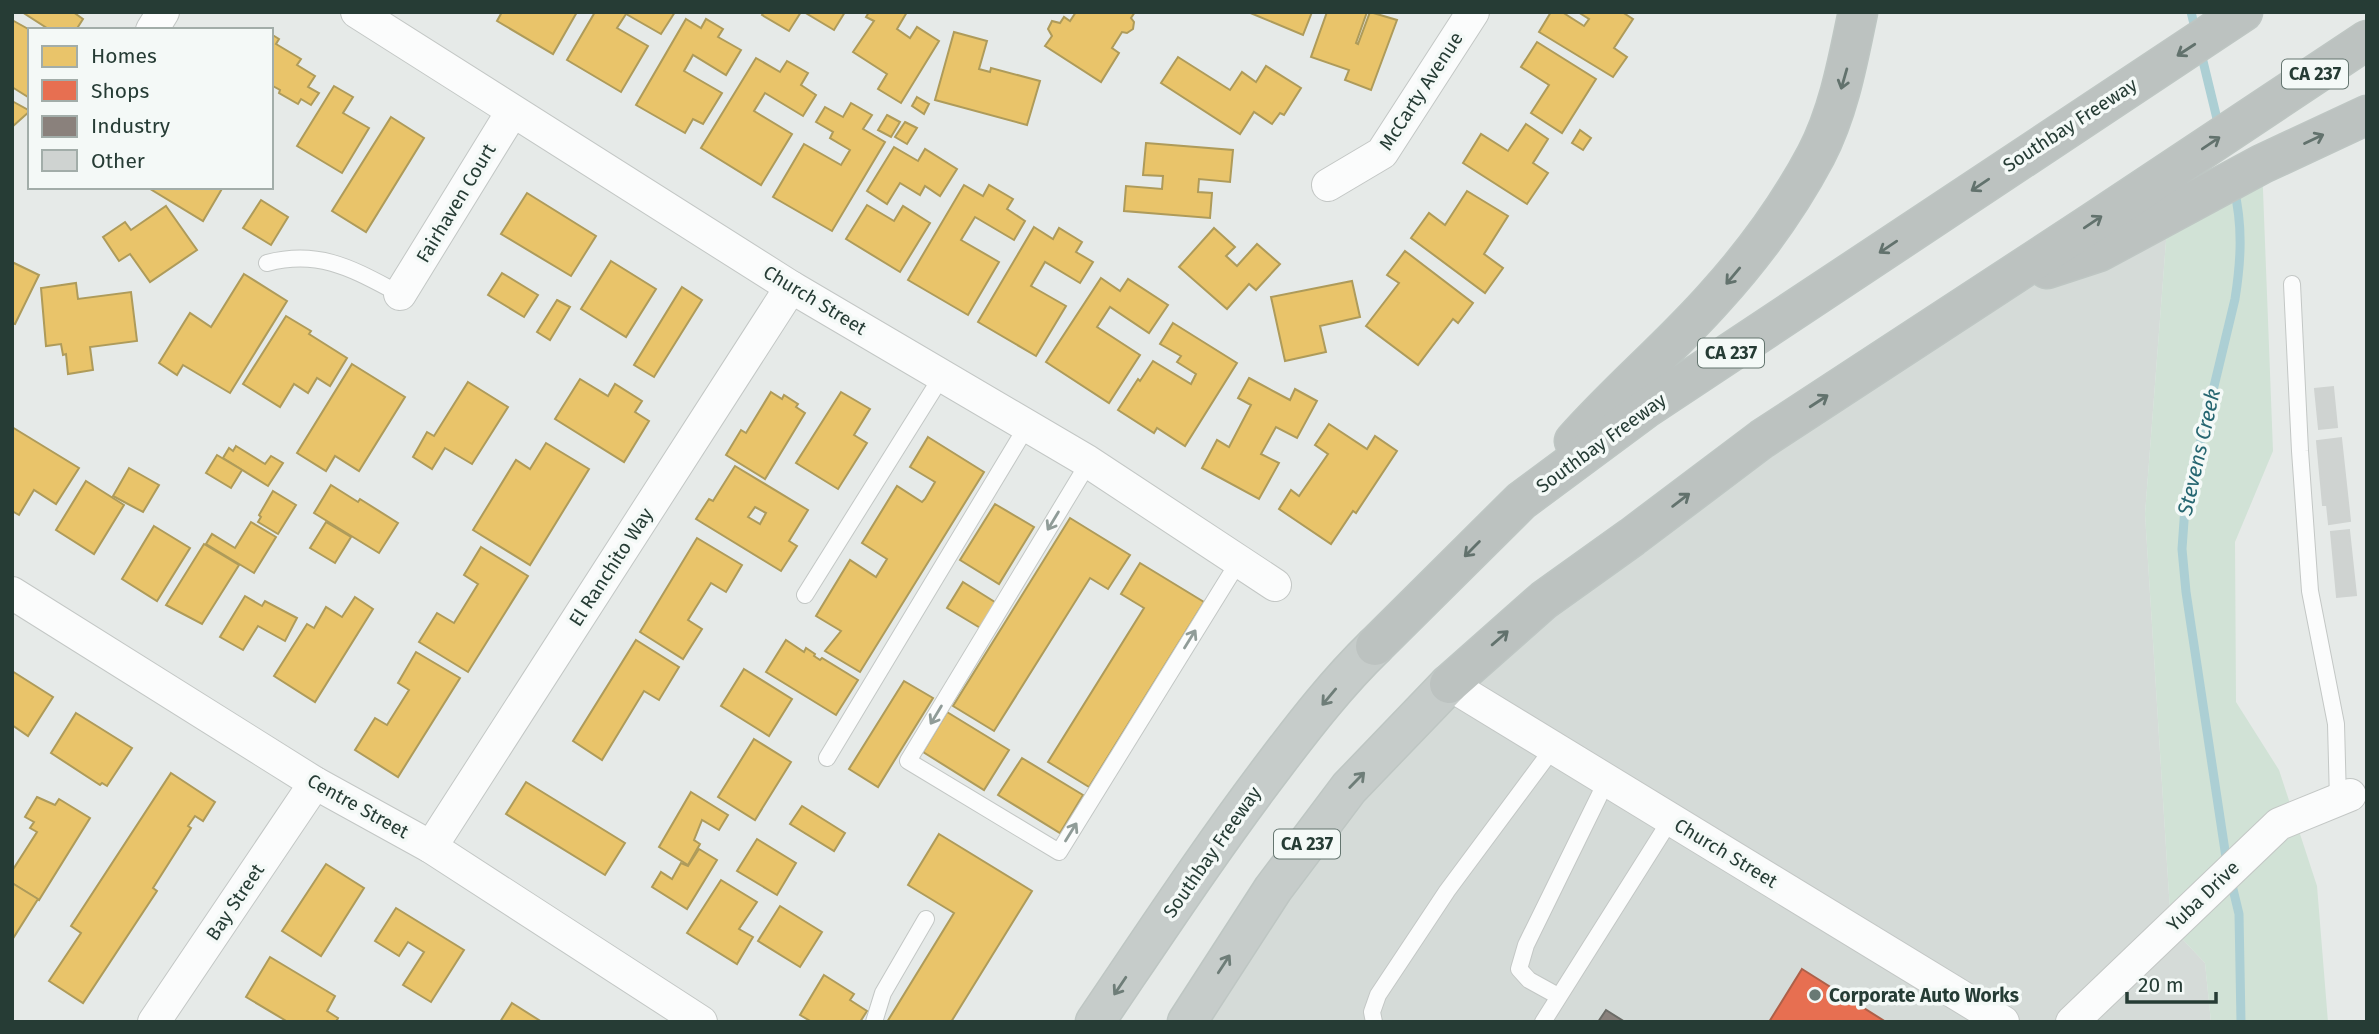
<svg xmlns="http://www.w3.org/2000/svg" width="2379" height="1034" font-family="'Fira Sans',sans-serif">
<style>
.built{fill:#d5dbd8}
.green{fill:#d1e2d6}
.homes{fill:#e9c46a;stroke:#ae9b5a;stroke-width:2;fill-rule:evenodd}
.shops{fill:#e76f51;stroke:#ad6049;stroke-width:2}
.industry{fill:#8a817c;stroke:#6c6c67;stroke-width:2}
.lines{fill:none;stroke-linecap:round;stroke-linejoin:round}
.stream{stroke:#accfd4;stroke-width:9}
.building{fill:#cfd3d1;stroke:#cfd3d1;stroke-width:2}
.service-casing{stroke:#c3c7c5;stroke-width:18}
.minor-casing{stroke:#c3c7c5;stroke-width:34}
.trunk-casing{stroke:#bec6c3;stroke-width:41}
.motorway-casing{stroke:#bec6c3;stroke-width:41}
.service{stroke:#fbfcfc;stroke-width:16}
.minor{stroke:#fbfcfc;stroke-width:32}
.trunk{stroke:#c6ccca;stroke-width:38}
.motorway{stroke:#bcc2c0;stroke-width:38}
.oneway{stroke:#62726d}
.oneway2{stroke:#909c98}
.oneway3{stroke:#6e7d78}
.poi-dot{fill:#697974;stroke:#f4f9f7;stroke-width:2.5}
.labels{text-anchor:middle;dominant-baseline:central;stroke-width:7;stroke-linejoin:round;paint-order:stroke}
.shield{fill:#f4f9f7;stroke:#64756f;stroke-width:2}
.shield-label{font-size:18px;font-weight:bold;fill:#263c35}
.street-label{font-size:19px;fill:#263c35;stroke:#f4f9f7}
.poi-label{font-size:19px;font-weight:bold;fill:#263c35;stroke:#f4f9f7;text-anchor:start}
.water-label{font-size:21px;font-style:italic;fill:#266671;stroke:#f4f9f7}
</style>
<rect width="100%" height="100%" fill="#e6eae8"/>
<path class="built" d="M2168 215 2145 514 2171 927 2205 963 2211 1022H1187L1449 684 1995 286Z"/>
<path class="green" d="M2262 164 2273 451 2235 542 2236 702 2279 770 2317 886 2328 1022H2211L2205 963 2171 927 2145 514 2168 215Z"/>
<g class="homes">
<path d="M22 12H73L83 19 76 30H50Z"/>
<path d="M502 12H577L553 54 497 21Z"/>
<path d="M595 12H675L661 34 626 14 617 28 648 46 621 92 567 60Z"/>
<path d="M764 12H801L789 31 762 15Z"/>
<path d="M804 12H845L834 30Z"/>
<path d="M869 12H907L897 29 910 38 917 27 939 41 901 103 878 89 887 74 853 52 874 21 866 17Z"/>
<path d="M1076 12H1135L1131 18 1134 22 1133 29 1127 33 1122 32 1112 48 1119 53 1101 82 1045 46 1052 36 1048 29 1052 21 1060 23 1064 17 1070 21Z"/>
<path d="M1248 12H1312L1303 35Z"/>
<path d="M1327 12H1367L1356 43 1358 44 1370 12 1397 20 1371 90 1345 80 1349 70 1311 57Z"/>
<path d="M1551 12H1562L1584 26 1589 19 1578 12H1622L1633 19 1614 48 1627 57 1613 77 1539 32Z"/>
<path d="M686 19 701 28 706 19 723 29 718 37 741 50 726 75 693 55 684 71 722 93 703 124 693 119 685 133 636 105Z"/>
<path d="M12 20 30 30 28 97 12 87Z"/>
<path d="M954 32 987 41 979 69 990 72 991 68 1040 81 1027 125 935 100Z"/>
<path d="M271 34 279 39 276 44 301 59 297 65 315 76 308 87 319 93 311 105 301 99 298 104 279 93 280 90 271 85Z"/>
<path d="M1537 42 1596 79 1562 133 1531 113 1549 85 1521 67Z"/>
<path d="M1178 57 1230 90 1242 72 1256 82 1266 66 1301 88 1284 115 1280 113 1272 124 1254 112 1240 134 1161 83Z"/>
<path d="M756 58 780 72 787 61 808 73 801 85 816 95 803 116 765 93 754 111 792 134 761 185 701 148Z"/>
<path d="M334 86 353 97 343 113 369 128 342 173 297 146Z"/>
<path d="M917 97 929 104 924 114 912 106Z"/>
<path d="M12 101 30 111 12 127Z"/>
<path d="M851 103 872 115 863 129 885 142 832 231 773 197 804 144 841 165 850 150 830 138 833 132 816 122 825 107 843 117Z"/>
<path d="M887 115 900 122 891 137 878 130Z"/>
<path d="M391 117 424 138 366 232 332 211Z"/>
<path d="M905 122 917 128 907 144 895 137Z"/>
<path d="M1526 124 1548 139 1533 163 1548 173 1527 204 1463 163 1481 134 1508 151Z"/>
<path d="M1580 130 1591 138 1583 150 1572 143Z"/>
<path d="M1146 143 1233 150 1230 182 1199 179 1198 192 1212 193 1210 218 1124 211 1126 186 1162 189 1163 176 1143 175Z"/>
<path d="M894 147 918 161 925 149 957 169 940 196 925 186 920 195 900 183 887 204 867 191Z"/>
<path d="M964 185 983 196 989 185 1013 199 1007 209 1025 221 1014 240 975 217 961 240 999 262 968 315 908 280Z"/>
<path d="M147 187H223L203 221Z"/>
<path d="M1467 191 1508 216 1484 254 1503 268 1485 293 1411 238 1429 213 1445 225Z"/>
<path d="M527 193 596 236 571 276 501 234Z"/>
<path d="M261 200 288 217 271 245 243 228Z"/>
<path d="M867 205 894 221 903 206 930 223 900 272 846 239Z"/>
<path d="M166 206 197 250 150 282 130 254 119 261 103 237 125 222 131 230Z"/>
<path d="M1034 227 1053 239 1059 228 1082 242 1076 252 1093 262 1080 283 1045 262 1031 286 1066 306 1036 356 978 322Z"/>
<path d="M1214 228 1235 247 1226 256 1237 266 1257 244 1280 264 1256 290 1249 284 1227 309 1179 267Z"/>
<path d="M1405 251 1473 303 1458 323 1453 319 1418 365 1366 326 1399 283 1387 275Z"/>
<path d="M611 261 656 289 626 337 581 309Z"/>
<path d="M12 262 39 275 15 324 12 323Z"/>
<path d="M502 273 538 295 524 317 488 295Z"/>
<path d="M244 274 287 301 230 393 183 365 177 375 159 363 190 313 211 327Z"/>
<path d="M1101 278 1120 291 1128 279 1168 305 1149 333 1110 307 1097 327 1140 355 1109 403 1046 362Z"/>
<path d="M1352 281 1360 317 1320 326 1326 352 1285 361 1271 297Z"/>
<path d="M76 283 78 299 131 292 137 341 90 347 93 370 68 374 66 354 63 355 61 344 46 346 41 288Z"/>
<path d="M682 287 702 300 654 377 634 365Z"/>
<path d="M557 300 570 307 550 340 537 332Z"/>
<path d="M286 316 311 331 309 334 347 358 330 386 317 378 308 393 294 384 280 407 243 384Z"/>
<path d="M1173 323 1237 363 1185 446 1157 428 1154 433 1118 410 1138 379 1140 381 1153 361 1191 384 1196 374 1177 362 1181 356 1160 344Z"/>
<path d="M352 364 405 397 359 471 335 456 326 471 297 453Z"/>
<path d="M1249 378 1290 400 1295 389 1317 401 1297 438 1276 427 1261 454 1279 463 1259 499 1202 468 1217 440 1229 447 1251 405 1238 398Z"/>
<path d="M580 379 608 396 615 384 642 401 635 412 649 421 624 462 555 419Z"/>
<path d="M468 382 508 407 472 464 445 448 432 469 413 457 427 432 434 436Z"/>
<path d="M771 392 782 399 784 395 798 404 796 407 805 413 765 479 726 455 741 430 746 433Z"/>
<path d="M841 392 870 409 854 435 867 443 838 489 796 463Z"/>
<path d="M1329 424 1367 449 1375 436 1397 451 1356 513 1353 511 1331 544 1279 509 1291 490 1299 496 1328 454 1315 445Z"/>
<path d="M12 427 79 468 56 504 34 490 19 515 12 511Z"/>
<path d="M928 437 984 472 860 672 825 651 841 631 816 616 850 560 876 577 887 559 862 543 897 486 922 502 925 499 935 482 910 467Z"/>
<path d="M546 443 589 469 530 565 473 530 516 460 530 469Z"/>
<path d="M236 446 265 464 271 456 283 463 268 486 223 458 229 448 233 451Z"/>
<path d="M217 455 242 470 231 488 206 473Z"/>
<path d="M735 466 808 510 789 541 797 546 781 571 696 519 709 499 713 501ZM755 507 766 513 760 524 748 517Z"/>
<path d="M129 468 159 485 143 512 113 496Z"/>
<path d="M86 481 124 505 94 554 56 530Z"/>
<path d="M331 485 358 502 360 499 398 523 379 553 314 513Z"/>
<path d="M273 491 296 505 278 534 258 522 261 517 259 515Z"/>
<path d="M995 504 1034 527 999 584 960 560Z"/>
<path d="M1070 518 1130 555 1108 589 1090 578 994 731 953 706Z"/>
<path d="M251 522 276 537 254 573 206 544 212 534 235 548Z"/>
<path d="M326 522 351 537 335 563 310 548Z"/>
<path d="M154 526 190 548 157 601 122 579Z"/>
<path d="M697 538 742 565 726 592 711 583 688 620 702 629 683 659 640 632Z"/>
<path d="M204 544 239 565 202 624 166 605Z"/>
<path d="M481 547 528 576 468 672 419 642 437 613 454 623 478 584 464 575Z"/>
<path d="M1140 563 1204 602 1089 787 1048 762 1144 608 1121 594Z"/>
<path d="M963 582 998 604 982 629 947 608Z"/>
<path d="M245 596 262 606 265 601 297 618 285 641 258 626 243 650 220 637Z"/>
<path d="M355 597 373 609 315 702 274 676 307 624 314 628 326 607 342 617Z"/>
<path d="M636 640 679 667 659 700 644 691 602 760 573 741Z"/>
<path d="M786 640 804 652 806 648 815 654 814 656 820 660 822 658 858 680 836 715 766 672Z"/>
<path d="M416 652 460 678 398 777 355 750 375 718 387 725 409 690 398 683Z"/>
<path d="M744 669 792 699 769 736 721 706Z"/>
<path d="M12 671 53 697 28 736 12 725Z"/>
<path d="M904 681 933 698 878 787 849 769Z"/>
<path d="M947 712 1009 750 984 790 923 752Z"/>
<path d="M76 713 132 748 107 786 102 783 100 785 51 753Z"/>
<path d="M754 739 791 762 755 820 718 797Z"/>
<path d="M1022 758 1083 795 1060 833 998 795Z"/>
<path d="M171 773 215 802 203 821 195 816 188 826 191 828 153 888 157 891 83 1003 49 981 81 933 71 926Z"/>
<path d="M526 782 625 843 605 875 506 814Z"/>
<path d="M691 792 728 815 719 830 702 820 694 840 700 844 688 865 659 847Z"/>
<path d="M37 797 55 805 59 799 90 818 39 900 12 883V871L37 832 30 828 34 822 25 817Z"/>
<path d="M802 806 845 833 834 851 790 824Z"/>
<path d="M939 834 1032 891 951 1022H887L954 913 908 885Z"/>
<path d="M757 839 796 863 777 895 737 871Z"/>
<path d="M699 849 717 860 687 909 652 887 661 872 672 879 681 863 688 866Z"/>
<path d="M326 864 364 888 321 956 282 931Z"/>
<path d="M721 880 757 902 739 929 753 937 737 964 687 933Z"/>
<path d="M12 883 38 899 12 940Z"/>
<path d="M780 906 822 932 800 967 758 941Z"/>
<path d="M396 908 464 950 431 1002 403 985 424 952 408 942 399 956 375 941Z"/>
<path d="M270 957 335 996 327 1011 338 1018 336 1022H288L246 997Z"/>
<path d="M824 975 854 994 850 1000 867 1011 860 1022H812L800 1015Z"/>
<path d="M512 1003 542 1022H500Z"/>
</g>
<path class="shops" d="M1802 969 1886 1022H1769Z"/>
<path class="industry" d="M1606 1010 1625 1022H1598Z"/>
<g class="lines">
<g class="stream">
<path d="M2191 12 2196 32"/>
<path d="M2201 53 2219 127"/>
<path d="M2227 864 2186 592 2182 549 2185 507 2235 299C2241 261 2243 226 2234 189"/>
<path d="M2231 881 2239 914 2241 1022"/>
</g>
</g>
<g class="building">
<path d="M2333 387 2337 427 2319 429 2315 389Z"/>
<path d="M2341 438 2350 521 2329 524 2327 505H2323L2317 441Z"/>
<path d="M2349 530 2356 595 2337 597 2331 532Z"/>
</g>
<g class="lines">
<g class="service-casing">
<g id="service">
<path d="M267 263C321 249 354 270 400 294"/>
<path d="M2292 284 2300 451 2310 591 2336 724 2338 800"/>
<path d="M1089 462 908 761 1059 852 1239 561"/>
<path d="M805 595 942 376"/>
<path d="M827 758 1027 426"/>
<path d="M1558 996 1529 980 1519 969 1526 945 1607 780"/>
<path d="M874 1022 883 993 926 919"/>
<path d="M1374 1022 1372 1012 1378 995 1447 891 1554 747"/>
<path d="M1543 1022 1671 819"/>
</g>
</g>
<g class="minor-casing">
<g id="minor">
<path d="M357 12 791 287 1087 461 1275 585"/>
<path d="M152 30 163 12"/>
<path d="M1328 185 1382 153 1473 12"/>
<path d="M400 294 512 112"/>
<path d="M12 593 315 783 431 847 701 1022"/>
<path d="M1449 684 2003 1022"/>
<path d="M431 847 791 287"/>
<path d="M154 1022 315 783"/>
<path d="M2072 1022 2279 824 2350 795"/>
</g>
</g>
<g class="trunk-casing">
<g id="trunk">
<path d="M1095 1022C1154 935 1211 848 1275 764 1306 723 1338 682 1375 646"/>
<path d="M1187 1022 1273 889 1349 788 1449 684"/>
</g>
</g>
<g class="motorway-casing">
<g id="motorway">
<path d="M2047 269 2099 252 2262 164 2367 115"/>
<path d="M1574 441C1618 391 1670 348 1715 297 1754 254 1789 206 1816 155 1839 111 1848 60 1858 12"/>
<path d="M1375 646 1521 501 1645 409 2243 12"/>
<path d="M1449 684 1544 600 1632 537 1762 439 2092 223 2367 40"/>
</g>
</g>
<use href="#service" class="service"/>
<use href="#minor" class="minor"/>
<use href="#trunk" class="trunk"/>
<use href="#motorway" class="motorway"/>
</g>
<defs><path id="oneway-shaft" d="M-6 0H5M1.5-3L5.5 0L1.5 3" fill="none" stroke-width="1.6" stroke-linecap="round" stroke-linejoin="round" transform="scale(1.75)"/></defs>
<g class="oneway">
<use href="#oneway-shaft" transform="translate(2186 50) rotate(147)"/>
<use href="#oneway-shaft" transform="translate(1844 79) rotate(106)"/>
<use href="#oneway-shaft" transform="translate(2314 139) rotate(-25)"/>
<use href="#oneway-shaft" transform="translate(2211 143) rotate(-34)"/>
<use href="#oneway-shaft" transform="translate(1980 185) rotate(146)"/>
<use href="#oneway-shaft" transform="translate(2093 222) rotate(-34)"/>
<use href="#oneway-shaft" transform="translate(1888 247) rotate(146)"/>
<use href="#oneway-shaft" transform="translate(1733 276) rotate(130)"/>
<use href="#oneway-shaft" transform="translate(1819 401) rotate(-33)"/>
<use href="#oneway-shaft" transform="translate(1681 500) rotate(-37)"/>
<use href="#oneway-shaft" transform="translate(1472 549) rotate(135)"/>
<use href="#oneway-shaft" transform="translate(1500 638) rotate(-41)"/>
</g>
<g class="oneway2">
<use href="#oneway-shaft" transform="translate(1053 521) rotate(121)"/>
<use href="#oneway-shaft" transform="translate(1190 639) rotate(-58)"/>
<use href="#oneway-shaft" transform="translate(936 715) rotate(121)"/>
<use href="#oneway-shaft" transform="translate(1071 832) rotate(-58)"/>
</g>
<g class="oneway3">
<use href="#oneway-shaft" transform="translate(1329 697) rotate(130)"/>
<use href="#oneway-shaft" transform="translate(1357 780) rotate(-46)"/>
<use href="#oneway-shaft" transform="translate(1224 964) rotate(-57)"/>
<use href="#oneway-shaft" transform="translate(1120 986) rotate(124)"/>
</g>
<circle class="poi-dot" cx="1815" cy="995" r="7"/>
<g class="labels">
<g class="shield">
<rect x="2282" y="59.5" width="66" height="29" rx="5"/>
<rect x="1698" y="338.5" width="66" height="29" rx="5"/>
<rect x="1274" y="829.5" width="66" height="29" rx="5"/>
</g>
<g class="shield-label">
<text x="2315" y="74">CA 237</text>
<text x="1731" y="353">CA 237</text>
<text x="1307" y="844">CA 237</text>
</g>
<g class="street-label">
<text transform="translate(1421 91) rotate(-57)">McCarty Avenue</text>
<text transform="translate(2070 125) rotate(-33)">Southbay Freeway</text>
<text transform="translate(456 203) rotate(-59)">Fairhaven Court</text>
<text transform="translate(815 300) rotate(31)">Church Street</text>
<text transform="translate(1601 443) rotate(-36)">Southbay Freeway</text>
<text transform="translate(611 567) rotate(-57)">El Ranchito Way</text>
<text transform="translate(358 806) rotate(29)">Centre Street</text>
<text transform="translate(1212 852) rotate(-55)">Southbay Freeway</text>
<text transform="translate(1726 853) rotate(31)">Church Street</text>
<text transform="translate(2203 896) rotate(-44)">Yuba Drive</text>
<text transform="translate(235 902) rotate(-56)">Bay Street</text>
</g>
<g class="poi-label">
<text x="1829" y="995">Corporate Auto Works</text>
</g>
<g class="water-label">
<text transform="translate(2199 452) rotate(-77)">Stevens Creek</text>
</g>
</g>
<rect width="2379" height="1034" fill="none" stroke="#263c35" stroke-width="28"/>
<rect x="28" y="28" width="245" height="161" fill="#f4f9f7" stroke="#a2ada9" stroke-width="2"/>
<rect x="42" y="46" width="35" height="21" fill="#e9c46a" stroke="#a2ada9" stroke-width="2"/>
<text x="91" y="63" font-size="21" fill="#263c35">Homes</text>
<rect x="42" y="80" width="35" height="21" fill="#e76f51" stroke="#a2ada9" stroke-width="2"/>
<text x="91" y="98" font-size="21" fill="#263c35">Shops</text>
<rect x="42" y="116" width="35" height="21" fill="#8a817c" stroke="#a2ada9" stroke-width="2"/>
<text x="91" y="133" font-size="21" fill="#263c35">Industry</text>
<rect x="42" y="150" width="35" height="21" fill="#cfd3d1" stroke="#a2ada9" stroke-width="2"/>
<text x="91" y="168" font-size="21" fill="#263c35">Other</text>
<path d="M2127 992v10h89v-10" fill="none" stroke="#263c35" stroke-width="3.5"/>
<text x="2138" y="992" font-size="21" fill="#263c35" stroke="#f4f9f7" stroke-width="5" paint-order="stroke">20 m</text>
</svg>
